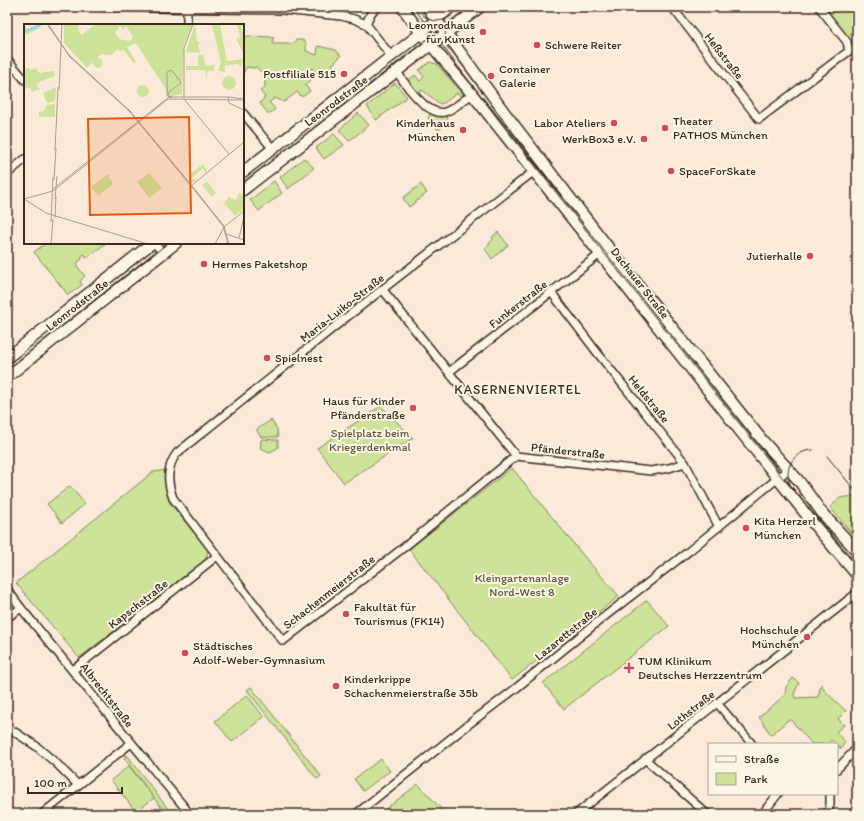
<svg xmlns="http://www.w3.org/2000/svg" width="864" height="821" font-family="Itim,sans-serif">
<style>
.green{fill:#cce399;stroke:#84865c}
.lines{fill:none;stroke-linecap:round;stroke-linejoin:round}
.street-casing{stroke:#3b2a1e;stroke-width:10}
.secondary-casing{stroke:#3b2a1e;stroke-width:13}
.street{stroke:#fcf5e5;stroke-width:7}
.secondary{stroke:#fcf5e5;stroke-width:10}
.tram{stroke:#3b2a1e;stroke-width:1}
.poi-dot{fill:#d1495b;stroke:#fcf5e5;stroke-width:1.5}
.labels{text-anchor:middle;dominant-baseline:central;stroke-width:4;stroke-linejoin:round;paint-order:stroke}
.poi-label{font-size:12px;fill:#3b2a1e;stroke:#fcf5e5;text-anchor:start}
.street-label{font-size:12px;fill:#3b2a1e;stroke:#fcf5e5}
.park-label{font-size:12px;fill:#5f583d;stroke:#fcf5e5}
.neighbourhood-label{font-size:13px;letter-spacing:1px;fill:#3b2a1e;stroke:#fcf5e5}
.inset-river{fill:none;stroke:#93d2f4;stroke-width:2}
.inset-road{fill:none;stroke:#ae9d8f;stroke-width:1}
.view{fill:#e8590c;fill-opacity:0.15;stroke:#e8590c;stroke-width:2}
.inset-edge{fill:none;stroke:#3b2a1e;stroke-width:2}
</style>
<rect width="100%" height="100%" fill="#fbeada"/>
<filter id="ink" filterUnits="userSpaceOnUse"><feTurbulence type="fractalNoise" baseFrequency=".025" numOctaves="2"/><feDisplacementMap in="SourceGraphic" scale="8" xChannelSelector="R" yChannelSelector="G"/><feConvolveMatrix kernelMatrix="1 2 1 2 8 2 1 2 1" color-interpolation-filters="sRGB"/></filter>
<g filter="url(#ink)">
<g class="green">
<path d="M841 7H851L857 14V28L847 36 830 15Z"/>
<path d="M247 36 273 37V44H293L296 40H303L306 44V51L317 55 318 46 336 50 341 56 332 65 336 71 331 74 326 69 318 75 312 68 308 72 313 78 305 85 310 91 302 97 297 92 284 102 275 98 269 102 275 109 269 115 260 103 265 97 260 91 265 87V79L261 76 263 74 256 67 253 68 247 67 245 69 243 74V44H244V37Z"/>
<path d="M450 47 529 151 776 463 772 466 488 109 492 105 449 48Z"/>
<path d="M430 62 437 64 463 95 461 97 457 93 444 103 440 104 422 90 418 94 407 81 415 75 420 81 424 77 419 70Z"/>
<path d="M395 83 407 97 376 120 367 106Z"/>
<path d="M358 113 369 125 349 141 339 130Z"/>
<path d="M432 113 439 116H446L449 121 440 129H437L428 118 430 114Z"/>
<path d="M334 134 344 145 324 159 316 148Z"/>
<path d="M304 158 314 168 288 189 280 177Z"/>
<path d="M274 181 282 193 259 211 250 200Z"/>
<path d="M421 184 427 193 409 207 403 198Z"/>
<path d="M498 232 508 245 492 259 485 249 493 239 492 237Z"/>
<path d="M46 243H106L87 258 84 254 81 257 82 259 78 262 77 266 85 276 80 281 82 285 68 295 34 252Z"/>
<path d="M381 406 413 438 344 483 317 448Z"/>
<path d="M271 420 277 429 278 437H261L257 431V429Z"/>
<path d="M262 439 278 440V448L270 452 260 448 261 440Z"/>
<path d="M512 468 587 560 619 596 512 680 409 549Z"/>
<path d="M166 470V488L169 502 208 550 206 560 79 658 16 583 153 472Z"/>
<path d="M70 486 85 504 62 523 47 504Z"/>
<path d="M802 494 835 533 831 536 827 531 824 533 797 498Z"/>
<path d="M853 496C862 509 855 520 851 533L830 507 840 498Z"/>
<path d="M647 600 669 626 564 709 543 683Z"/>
<path d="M793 678 799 683 794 694 795 698 818 697 821 684 825 691 846 711 838 719 844 725 836 732 845 742 841 749 831 740 827 744H812L791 720H788L771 735 759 717 785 695 786 687Z"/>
<path d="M251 687 321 776 317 779 247 690Z"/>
<path d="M247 695 264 717 232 742 215 721Z"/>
<path d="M127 755 172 814H166L124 758Z"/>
<path d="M381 759 390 771 363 791 354 779Z"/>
<path d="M129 766 154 798 136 812 111 780Z"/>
<path d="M418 784 446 814H379Z"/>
</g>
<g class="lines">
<g class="street-casing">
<g id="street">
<path d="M102 7 283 10 341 16 354 19 366 24 391 56"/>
<path d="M672 7 759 119 849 51 847 42 819 7"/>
<path d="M371 13 377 7"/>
<path d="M366 24 370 15"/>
<path d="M187 25V8"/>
<path d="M7 59 25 80"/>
<path d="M397 72C405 84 428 117 445 112 454 109 464 100 472 94"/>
<path d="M243 113 273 149"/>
<path d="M7 174 25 159"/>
<path d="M154 243 163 253"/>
<path d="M383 290 516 456 651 471 669 468 685 463"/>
<path d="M551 292 596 351 685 463 719 527"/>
<path d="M449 372 600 254"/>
<path d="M516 456 403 548 283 641 173 498C167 482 166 467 177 453L343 320 533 172"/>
<path d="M7 589 21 608 190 814"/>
<path d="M7 618 21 608"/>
<path d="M73 670 217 556"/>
<path d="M717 703 752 744"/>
<path d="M7 727 36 746 56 763 78 785"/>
<path d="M645 759 707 814"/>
<path d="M837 769 857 748"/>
<path d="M42 814 131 743"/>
<path d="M356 814 469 724 515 689 600 620 689 551 789 469"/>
<path d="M576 814 857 593"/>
<path d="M762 814 778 794"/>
<path d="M827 814 830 805V794"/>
</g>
</g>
<g class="secondary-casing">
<g id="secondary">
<path d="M402 7 421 33 472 94 600 254 816 527 857 575"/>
<path d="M427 7 505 113 608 247 763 441 799 481 823 514 857 551"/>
<path d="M243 172 421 33 451 7"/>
<path d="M243 190 480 7"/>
<path d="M7 358 152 243"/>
<path d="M7 377 176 243"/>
</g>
</g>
<use href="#street" class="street"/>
<use href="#secondary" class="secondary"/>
<g class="tram">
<path d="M413 7 501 123 781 476 857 564"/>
<path d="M421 13C430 23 440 23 451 16"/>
<path d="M449 50C444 41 443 31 450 22"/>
<path d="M243 183 468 7"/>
<path d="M7 370 168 243"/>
<path d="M827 456 857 493"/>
<path d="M790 484C783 467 795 450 813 450"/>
<path d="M857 527C852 539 849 548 857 559"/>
</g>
</g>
</g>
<g class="poi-dot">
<circle cx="483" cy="32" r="4"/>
<circle cx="537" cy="45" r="4"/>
<circle cx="344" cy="74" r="4"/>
<circle cx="491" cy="76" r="4"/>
<circle cx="614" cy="123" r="4"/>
<circle cx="665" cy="128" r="4"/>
<circle cx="463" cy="130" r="4"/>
<circle cx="644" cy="139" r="4"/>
<circle cx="671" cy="171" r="4"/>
<circle cx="810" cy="256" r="4"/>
<circle cx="204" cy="264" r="4"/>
<circle cx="267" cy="358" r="4"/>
<circle cx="413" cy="408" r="4"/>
<circle cx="746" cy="528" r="4"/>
<circle cx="346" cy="614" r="4"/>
<circle cx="807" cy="637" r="4"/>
<circle cx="185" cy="653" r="4"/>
<path d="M627 662h4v4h4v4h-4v4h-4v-4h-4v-4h4z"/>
<circle cx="336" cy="686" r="4"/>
</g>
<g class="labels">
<g class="poi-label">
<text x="475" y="25" text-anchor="end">Leonrodhaus<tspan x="475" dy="14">für Kunst</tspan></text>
<text x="545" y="45">Schwere Reiter</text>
<text x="499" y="69">Container<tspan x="499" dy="14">Galerie</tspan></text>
<text x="336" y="74" text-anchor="end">Postfiliale 515</text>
<text x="673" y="121">Theater<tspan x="673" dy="14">PATHOS München</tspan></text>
<text x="455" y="123" text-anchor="end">Kinderhaus<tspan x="455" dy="14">München</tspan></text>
<text x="606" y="123" text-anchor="end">Labor Ateliers</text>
<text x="636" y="139" text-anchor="end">WerkBox3 e.V.</text>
<text x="679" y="171">SpaceForSkate</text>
<text x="802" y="256" text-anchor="end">Jutierhalle</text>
<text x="212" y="264">Hermes Paketshop</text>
<text x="275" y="358">Spielnest</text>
<text x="405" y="401" text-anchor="end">Haus für Kinder<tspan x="405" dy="14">Pfänderstraße</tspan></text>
<text x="754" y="521">Kita Herzerl<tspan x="754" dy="14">München</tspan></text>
<text x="354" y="607">Fakultät für<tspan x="354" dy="14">Tourismus (FK14)</tspan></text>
<text x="799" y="630" text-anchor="end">Hochschule<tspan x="799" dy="14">München</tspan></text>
<text x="193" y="646">Städtisches<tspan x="193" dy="14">Adolf-Weber-Gymnasium</tspan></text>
<text x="638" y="661">TUM Klinikum<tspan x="638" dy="14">Deutsches Herzzentrum</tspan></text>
<text x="344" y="679">Kinderkrippe<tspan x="344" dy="14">Schachenmeierstraße 35b</tspan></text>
</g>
<g class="street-label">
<text transform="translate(724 56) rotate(52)">Heßstraße</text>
<text transform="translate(336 101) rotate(-37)">Leonrodstraße</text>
<text transform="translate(640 283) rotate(52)">Dachauer Straße</text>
<text transform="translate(518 304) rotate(-38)">Funkerstraße</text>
<text transform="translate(77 305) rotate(-38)">Leonrodstraße</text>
<text transform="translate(342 308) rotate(-38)">Maria-Luiko-Straße</text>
<text transform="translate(649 399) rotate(51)">Heldstraße</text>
<text transform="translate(568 451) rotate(6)">Pfänderstraße</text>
<text transform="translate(329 592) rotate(-38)">Schachenmeierstraße</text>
<text transform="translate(138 604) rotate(-38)">Kapschstraße</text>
<text transform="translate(566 634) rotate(-39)">Lazarettstraße</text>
<text transform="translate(107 695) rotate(52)">Albrechtstraße</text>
<text transform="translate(691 710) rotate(-38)">Lothstraße</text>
</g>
<g class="park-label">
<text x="370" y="433">Spielplatz beim<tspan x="370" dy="14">Kriegerdenkmal</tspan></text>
<text x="522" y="578">Kleingartenanlage<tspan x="522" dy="14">Nord-West 8</tspan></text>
</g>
<g class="neighbourhood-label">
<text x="518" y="389">KASERNENVIERTEL</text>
</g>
</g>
<g transform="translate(24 24)">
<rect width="220" height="220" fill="#fbeada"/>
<path d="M0 0 3 5 14 0 16 4 0 12ZM40 0H54L55 8 58 11 70 1 100 0 102 3 99 5 96 2 91 9 95 15 105 17 109 14 101 0H168L160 21 158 70 142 73 141 64 110 16 112 19 104 23 102 21 112 38 110 40 100 26 96 27 94 25 88 31 77 30 63 44 40 19ZM171 0 173 18H178L174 20 176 29H180L162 28ZM196 0 203 37 219 35 217 43 214 40 205 41 201 42V48L194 47 197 38 188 1ZM213 0H217L220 13V30L212 15 216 13ZM174 31H179L182 42 191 41 189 47H183V55L181 46H162V42H174ZM69 39a5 5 0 1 1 10 0a5 5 0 1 1-10 0ZM4 44 7 46 13 44 15 49 29 47 31 52 15 58 12 61 16 65 8 68 6 63 0 65V45ZM198 59a7 7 0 1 1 14 0a7 7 0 1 1-14 0ZM113 67a6 6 0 1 1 12 0a6 6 0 1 1-12 0ZM32 63 31 77 23 79 19 69ZM31 80V93H15V88L20 87 23 81ZM179 140 183 147 181 149 179 144 172 150 167 155H173L168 159 165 156 166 150ZM125 149 138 164 125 174 113 158ZM84 150 89 160 74 172 67 163ZM183 158 192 169 188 173 178 161ZM215 169 220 171V185L211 192 201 180 198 182 205 173 212 176Z" fill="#cce399"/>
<path class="inset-river" d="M0 8 19 0"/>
<path class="inset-road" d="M23 0 46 33 105 87 172 168 199 202 204 220M24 0 45 31 106 87 168 162 200 202 205 220M35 66 38 0M148 73 144 72 145 68 157 59 148 46 143 48V61L144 72 148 74M204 73 220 75M160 74V24L169 0M160 75 205 130M31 126 34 63M30 156 32 124M167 162 220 118M29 165 145 73H204L205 79 220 86M0 175 22 189 124 220M0 175 29 167 144 75 220 76M31 175 33 152M31 194 32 172M27 198 29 153M200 203 220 187M202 210 220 216M215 214 220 193M27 220 29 195M191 220 200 203"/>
<path class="view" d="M165 93 167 189 66 191 64 95Z"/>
<rect width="220" height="220" class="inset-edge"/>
</g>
<rect width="864" height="821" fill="none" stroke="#fcf5e5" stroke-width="24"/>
<rect x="12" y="12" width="840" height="797" fill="none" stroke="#3b2a1e" stroke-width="1.5" filter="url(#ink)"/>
<rect x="708" y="743" width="130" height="52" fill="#fcf5e5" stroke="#afa495"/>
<rect x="716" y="756" width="20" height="6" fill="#fcf5e5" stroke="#afa495"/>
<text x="744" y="763" font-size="12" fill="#3b2a1e">Straße</text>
<rect x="716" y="773" width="20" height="12" fill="#cce399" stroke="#afa495"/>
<text x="744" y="783" font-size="12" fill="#3b2a1e">Park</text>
<path d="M28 787v6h94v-6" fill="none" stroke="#3b2a1e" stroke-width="2"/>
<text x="34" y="787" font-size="12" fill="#3b2a1e" stroke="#fcf5e5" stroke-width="3" paint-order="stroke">100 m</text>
</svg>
